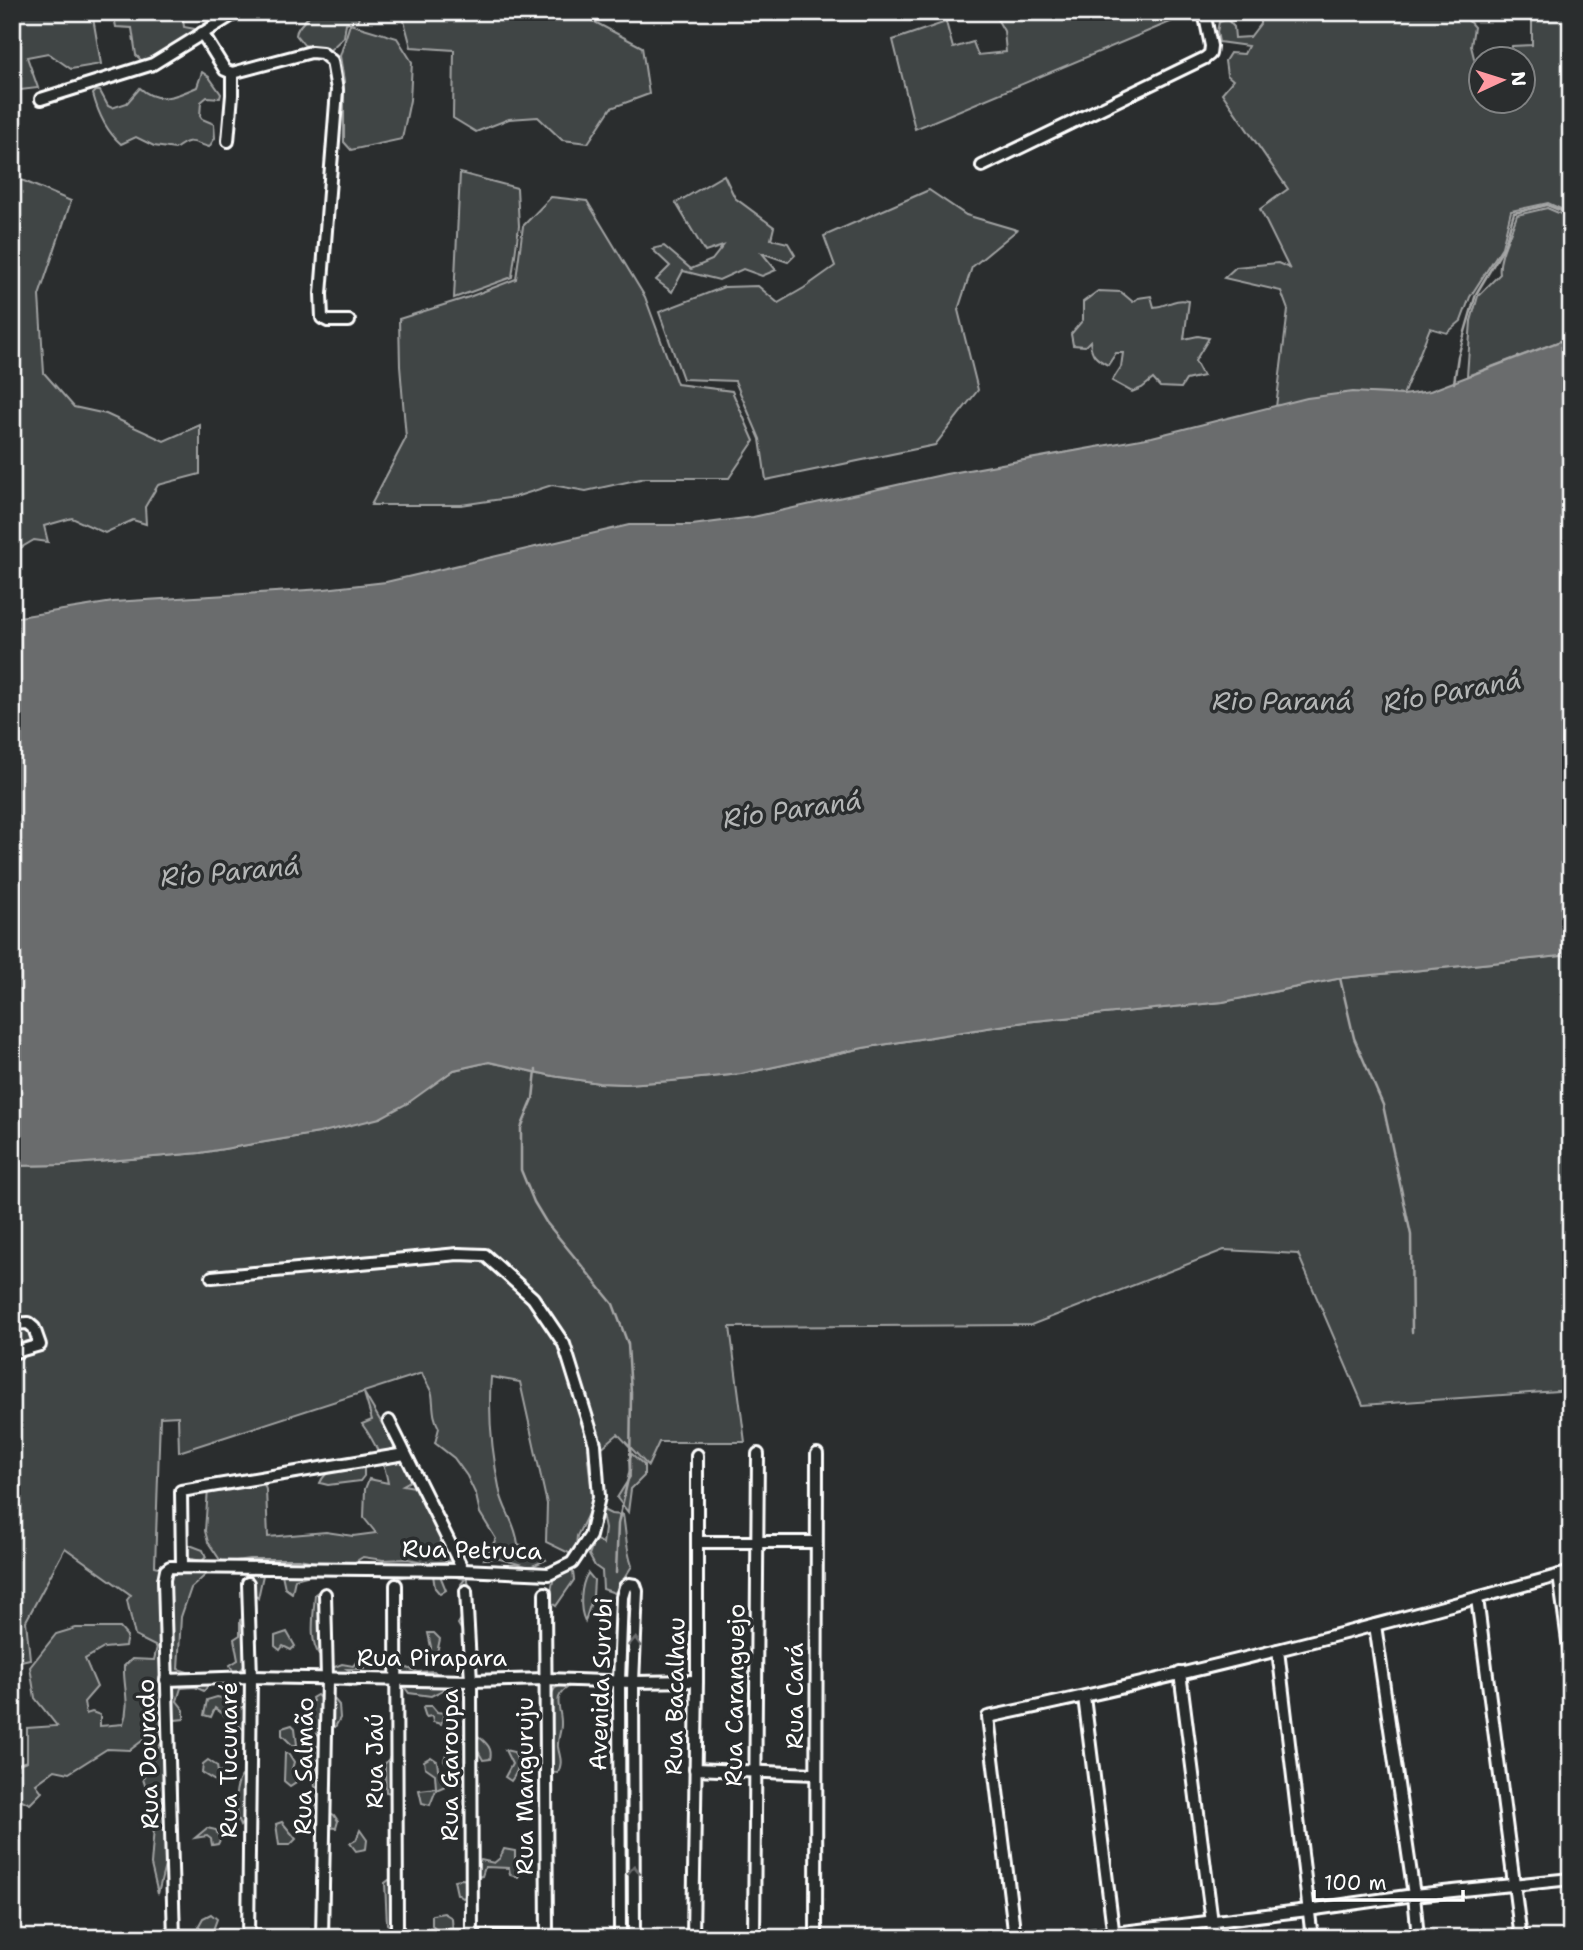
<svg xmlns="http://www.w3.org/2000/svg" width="1583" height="1950" font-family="'Shantell Sans',sans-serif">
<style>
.green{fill:#414445;stroke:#a0a2a2;stroke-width:2}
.water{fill:#6a6c6d;stroke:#a6a7a7;stroke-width:2}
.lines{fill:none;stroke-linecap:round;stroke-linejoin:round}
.stream{stroke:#a6a7a7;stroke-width:2.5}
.minor-casing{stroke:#fff;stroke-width:16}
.minor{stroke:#2a2d2e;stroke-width:10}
.oneway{stroke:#6a6c6d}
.labels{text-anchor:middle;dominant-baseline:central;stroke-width:7;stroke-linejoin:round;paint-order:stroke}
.street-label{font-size:24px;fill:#fff;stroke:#2a2d2e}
.water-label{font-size:26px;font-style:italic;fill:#b4b6b6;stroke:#2a2d2e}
</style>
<rect width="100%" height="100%" fill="#2a2d2e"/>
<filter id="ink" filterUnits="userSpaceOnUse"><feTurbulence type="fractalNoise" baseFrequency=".0143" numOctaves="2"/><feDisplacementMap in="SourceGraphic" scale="14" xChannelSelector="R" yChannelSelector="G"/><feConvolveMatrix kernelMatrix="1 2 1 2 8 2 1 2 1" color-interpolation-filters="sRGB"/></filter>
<g filter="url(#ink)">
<g class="green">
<path d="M12 12H92L101 64 71 69 48 53 27 57 38 88 12 91Z"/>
<path d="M113 12H182L184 27 195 29C192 35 149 60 142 61L136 55 132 28 116 27Z"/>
<path d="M312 12H356L359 16 358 20 346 23 344 37 328 52 304 45 296 35C296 27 307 20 312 12Z"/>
<path d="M406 12H576L642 47 649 94 611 108 588 143 562 140 538 117 509 119 476 132 453 118 454 50 411 47 403 17Z"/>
<path d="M993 12H1050L1051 17 1069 12H1194L915 129 893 40 946 22 953 48 973 42 978 55 1006 52 1004 31Z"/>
<path d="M1260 12H1461L1474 27 1471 46 1477 70 1481 71 1482 102H1524V60L1510 59 1512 46 1532 45V12H1571V206L1563 210 1548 203 1511 211 1502 247 1470 297 1461 321 1447 333 1430 328 1403 395C1359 391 1318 395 1276 407L1288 310 1281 291 1224 278 1236 267 1278 263 1289 268 1260 209 1288 189 1222 93 1233 80 1227 75 1225 61 1230 53 1244 54 1248 46 1219 42 1217 32 1219 22 1227 19 1234 27 1235 38 1250 37 1260 24Z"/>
<path d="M350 24 397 38 412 62 410 100 402 139 351 150 344 142V81L340 56Z"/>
<path d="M202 72 209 77 221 94 220 98 207 97 201 102 200 116 202 119 214 124 215 138 209 147C191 142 191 137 175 149L154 146 136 137 121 144C106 131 98 113 93 94L96 91H100L108 106 112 108 127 103 140 88C158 105 177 96 197 87Z"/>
<path d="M460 173 517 188 519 226 512 277 454 298Z"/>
<path d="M724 175 735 198 774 227 771 239 788 243 795 255 788 262 762 253 776 270 762 276 743 269 719 280 683 271 672 292 656 280 670 266 652 249 664 246 691 269 712 260 723 246 705 252 676 203Z"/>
<path d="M12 176 71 201 39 296 44 373 74 407 106 414 164 441 200 425V474L158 485 145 507 146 524 133 520 105 533 72 518 44 526 48 542 34 540 12 553Z"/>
<path d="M929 190 966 215 1017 230 972 267 958 310 978 390 935 445 766 480 760 439 735 381 683 379 659 312 724 287 758 286 778 303 804 288 835 266 824 236Z"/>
<path d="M551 197 587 201 645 297 677 384 732 391 754 441 729 478H645L586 491 552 485 515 497 461 505H371L406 438 400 366 399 319 469 297 516 279 523 226Z"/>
<path d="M1547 208 1563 215 1571 211V337L1467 376 1471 321 1478 296 1500 274C1497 258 1512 232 1517 215Z"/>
<path d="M1098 291 1121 292 1133 302 1138 298 1151 296 1154 307C1169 306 1172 298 1189 301L1184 339 1198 336 1209 338 1195 361 1203 376 1186 380 1181 388 1160 387 1153 379 1142 388 1132 392 1112 381 1121 367 1123 353H1116L1108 365C1096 359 1091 355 1090 341L1085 346 1073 345 1071 334 1083 320V302Z"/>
<path d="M1571 955V1390L1363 1405 1298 1254 1224 1250 1031 1325 730 1327 745 1442H659L648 1466 618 1434 588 1459 593 1504 577 1536 575 1556 546 1542 547 1504 520 1382 491 1377C488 1415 492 1454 500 1492 504 1511 515 1521 518 1544L539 1552 546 1560 530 1567 496 1558 484 1559 496 1539 480 1513 476 1495 467 1476 454 1458 435 1443 439 1428C432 1415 434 1407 432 1394 430 1387 424 1380 422 1373L179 1452 178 1416 160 1417 155 1566 171 1570 210 1571 191 1588 181 1617 178 1669 194 1674 206 1672 214 1678 204 1691 195 1687 181 1688 177 1701 184 1710V1719L175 1720 172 1727 154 1732 130 1750 107 1749 69 1773 55 1770 36 1784 42 1792 30 1804 16 1797 12 1799V1766L27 1761V1728L57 1726 35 1698 30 1667 56 1634 76 1628H120L127 1636 125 1646 104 1648 85 1659 97 1687 84 1702 86 1714 92 1712 100 1715V1726L123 1724C131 1703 123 1687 124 1666L132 1659 154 1660 157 1647 135 1636 127 1600 131 1595 65 1548 26 1621 30 1659 12 1663V1166L62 1165 200 1153 319 1133 434 1083 454 1070 489 1062 553 1076 599 1083 626 1084 671 1081 741 1074 863 1048 1025 1022 1223 1002 1342 978Z"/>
<path d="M364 1393 407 1466 410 1481 403 1485 420 1488C436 1511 456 1532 463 1560L428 1563 408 1559 383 1560 363 1557 350 1565 336 1566 299 1559H249L222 1563 208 1542 205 1531 208 1489 263 1480 266 1490 268 1537 326 1532 353 1536 376 1533 364 1518 365 1489 369 1479 388 1483C384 1461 375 1442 362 1424L372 1420Z"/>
<path d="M632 1454 644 1465V1476L631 1489 628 1512 617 1498 630 1477 629 1459Z"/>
<path d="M361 1466 364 1468V1476L360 1481 328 1485 320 1483C327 1466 345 1468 361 1466Z"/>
<path d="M601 1509 611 1514 623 1515C626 1532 626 1549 632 1566L615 1593 603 1589 602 1571 595 1566 589 1555 595 1539 603 1544 605 1529Z"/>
<path d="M187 1544 203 1550 206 1557 202 1561 186 1558 185 1551Z"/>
<path d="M396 1570 455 1571 465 1574 471 1590 470 1609 474 1628 465 1636 458 1624 464 1614 461 1584 465 1579 439 1573 446 1590 440 1594 435 1588 433 1575H411L400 1578 394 1572Z"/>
<path d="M251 1571H314L310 1575 295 1579 292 1593 285 1588 282 1574 263 1575 258 1598 252 1591Z"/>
<path d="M565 1571 573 1572 574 1580 556 1606 549 1601 554 1576Z"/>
<path d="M588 1573 594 1580 593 1596 585 1621C579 1609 580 1586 588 1573Z"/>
<path d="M321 1590 323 1635 320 1656C308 1640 314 1614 315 1594Z"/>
<path d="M244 1618C246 1638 255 1663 235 1675L230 1665 238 1660 234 1639 240 1635V1620Z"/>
<path d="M287 1632 295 1646 291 1650 283 1646 280 1650 275 1646V1636Z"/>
<path d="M428 1633H434L440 1639 435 1662 428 1663 431 1647Z"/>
<path d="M362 1655 367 1659 364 1669H347L358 1676 359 1686C345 1690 336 1680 332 1668L342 1664 353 1666Z"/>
<path d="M402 1666 418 1672 434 1671 445 1681 443 1690 431 1696 409 1693 403 1685 397 1692 390 1684 399 1677Z"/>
<path d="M12 1671 21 1703 12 1712Z"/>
<path d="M567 1679 602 1683 595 1687 570 1686C550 1698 562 1707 561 1725 561 1732 557 1740 558 1747 560 1759 563 1760 558 1773L550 1772 548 1743 553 1736C548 1721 546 1702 555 1688L562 1685Z"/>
<path d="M317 1695 321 1699H334L339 1705 340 1718 335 1727 323 1724 316 1736 312 1731V1723L304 1712V1703L313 1701 312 1698Z"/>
<path d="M217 1697 227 1699 225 1708 233 1715 239 1706 246 1710 247 1721 244 1730 237 1724 238 1718 229 1719 215 1708 211 1717 204 1715 207 1700Z"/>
<path d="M425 1706H432L437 1712 444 1713 441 1724 433 1722 432 1716 426 1717 423 1708Z"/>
<path d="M292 1725 295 1728 297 1745H292L282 1735V1728Z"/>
<path d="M473 1731C481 1740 494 1745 490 1759L483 1760 473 1742 465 1737 464 1734Z"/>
<path d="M174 1739 177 1793 165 1792 166 1861 158 1894 151 1865 155 1815 143 1779 161 1743Z"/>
<path d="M315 1745 321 1748 319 1753 322 1765 317 1767 316 1773 321 1784 319 1788 315 1787 314 1778 308 1769V1765L314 1763Z"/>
<path d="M505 1750 514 1752C520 1764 519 1770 511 1781L505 1777 512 1764Z"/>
<path d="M285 1753 289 1754 294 1762 292 1769 298 1776 296 1782 290 1786 284 1781Z"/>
<path d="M446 1754 451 1756 454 1762 466 1771 463 1777 450 1774V1767L444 1760Z"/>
<path d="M390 1757 394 1763 391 1793 386 1792 385 1764Z"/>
<path d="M431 1757 437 1761 438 1769 445 1776V1786L436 1790 430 1805 422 1803 419 1790 436 1788 435 1774 425 1767 424 1761Z"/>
<path d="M208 1760 217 1766 218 1772 225 1773 226 1779 223 1784H216L215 1781 202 1773 203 1764Z"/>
<path d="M244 1774 248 1778C248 1793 244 1805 245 1819L240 1826C234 1814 233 1783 244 1774Z"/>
<path d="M313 1803 334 1815 338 1821 336 1828C322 1827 313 1823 307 1809Z"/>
<path d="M282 1822 296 1839 290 1845H279L276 1824Z"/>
<path d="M207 1828 216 1830 220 1840 218 1844 212 1845 211 1839 207 1836 195 1838Z"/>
<path d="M360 1830 367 1840 366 1849 356 1851 350 1843 356 1840Z"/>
<path d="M504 1849 515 1851V1859L524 1864 518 1877 510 1875 509 1868 485 1867 482 1876 476 1877 475 1864 481 1860 494 1863 500 1858Z"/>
<path d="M390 1879 396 1885 397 1920 391 1927 387 1924 385 1883Z"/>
<path d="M461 1879 469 1880 471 1892 463 1898 457 1894 454 1880Z"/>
<path d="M444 1913 452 1918 453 1935H443L432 1926V1915Z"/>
<path d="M211 1914 217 1919 213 1930 206 1934 198 1927 203 1918Z"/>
</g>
<path class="water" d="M1571 337V955L1342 978 1223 1002 1025 1022 863 1048 741 1074 671 1081 626 1084 599 1083 553 1076 489 1062 454 1070 408 1103 380 1118 319 1133 200 1153 62 1165 12 1166V618L113 602 324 589 386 582 629 525H692L753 517 946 474 1152 437 1307 398 1353 392 1403 395 1430 391Z"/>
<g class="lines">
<g class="stream">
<path d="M1454 383 1458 356 1476 294 1504 247 1514 213 1547 205 1564 212 1571 209"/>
<path d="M1340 978 1354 1038 1383 1105 1411 1235 1412 1332"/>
<path d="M536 1070 533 1099 521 1128V1170L534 1202 546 1222 613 1304 628 1344 631 1393 630 1470 618 1524 616 1573"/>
</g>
<g class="minor-casing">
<g id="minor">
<path d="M202 33 225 70 232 73 311 52 322 53 332 61 337 90 321 294 322 318 328 321H349"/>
<path d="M41 99 153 64 237 12"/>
<path d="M228 141 232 95V73"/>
<path d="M982 166 1205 58 1210 54 1211 46 1204 12"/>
<path d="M12 1324 28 1323 34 1328 40 1345 12 1353"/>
<path d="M389 1421 463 1570"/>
<path d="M697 1542H816"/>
<path d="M182 1567 181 1491 405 1454"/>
<path d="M1559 1575 1571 1663"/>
<path d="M396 1585 397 1938"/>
<path d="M466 1591 471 1681 472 1938"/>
<path d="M545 1593 547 1938"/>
<path d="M1477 1598 1521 1938"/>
<path d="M1375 1625 1414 1895 1418 1938"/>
<path d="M1278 1650 1312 1938"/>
<path d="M1180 1673 1214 1938"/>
<path d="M166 1680 251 1677 471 1681 547 1679 633 1682 697 1681"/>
<path d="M1084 1697 1114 1937"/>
<path d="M695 1769 815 1774"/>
<path d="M174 1936 320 1938"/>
<path d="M174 1938 164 1580 166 1570 170 1567 463 1570 549 1574 572 1563 590 1536 599 1497 595 1444 564 1344 533 1298 485 1255 458 1254 212 1277"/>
<path d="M248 1938 251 1677 248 1583"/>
<path d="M322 1938 327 1679 325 1594"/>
<path d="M326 1938 487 1936 612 1938"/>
<path d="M620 1938 619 1681 622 1597 625 1587 629 1584 635 1585 637 1591 633 1682 634 1938"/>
<path d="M693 1938 697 1681V1455"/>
<path d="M716 1938H790"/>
<path d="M754 1938 758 1454"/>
<path d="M816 1938 817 1454"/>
<path d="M1015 1938 988 1717C1184 1676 1378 1626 1571 1572"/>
<path d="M1072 1938 1308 1910 1414 1895 1571 1879"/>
</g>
</g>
<use href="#minor" class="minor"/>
</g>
<defs><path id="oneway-chevron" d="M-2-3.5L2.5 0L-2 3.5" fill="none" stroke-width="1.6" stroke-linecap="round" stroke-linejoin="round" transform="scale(1.75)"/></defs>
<g class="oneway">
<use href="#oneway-chevron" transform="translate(635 1642) rotate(-87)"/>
<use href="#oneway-chevron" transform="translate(634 1870) rotate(-90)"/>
</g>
</g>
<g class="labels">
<g class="street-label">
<text transform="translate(472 1550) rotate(1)">Rua Petruca</text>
<text x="432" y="1658">Rua Pirapara</text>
<text transform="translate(601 1684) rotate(-88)">Avenida Surubi</text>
<text transform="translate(735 1695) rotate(-89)">Rua Caranguejo</text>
<text transform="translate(675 1696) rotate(-89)">Rua Bacalhau</text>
<text transform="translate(795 1696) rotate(-90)">Rua Cará</text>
<text transform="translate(148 1754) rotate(-92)">Rua Dourado</text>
<text transform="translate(229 1760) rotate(-90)">Rua Tucunaré</text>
<text transform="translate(375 1761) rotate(-90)">Rua Jaú</text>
<text transform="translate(450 1765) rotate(-90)">Rua Garoupa</text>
<text transform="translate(304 1766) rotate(-89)">Rua Salmão</text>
<text transform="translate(525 1786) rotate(-90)">Rua Manguruju</text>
</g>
<g class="water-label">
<text transform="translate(1452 691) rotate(-10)">Río Paraná</text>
<text x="1282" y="700">Rio Paraná</text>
<text transform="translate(792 809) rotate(-8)">Río Paraná</text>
<text transform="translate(230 871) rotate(-5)">Río Paraná</text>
</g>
</g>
<rect width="1583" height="1950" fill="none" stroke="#2a2d2e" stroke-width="42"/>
<rect x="21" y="21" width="1541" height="1908" fill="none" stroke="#fff" stroke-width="2.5" filter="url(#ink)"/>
<g transform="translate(1502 80) rotate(86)"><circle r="33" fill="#2a2d2e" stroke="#7f8182" stroke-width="2"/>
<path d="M0-5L12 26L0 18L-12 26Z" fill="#ff9aa2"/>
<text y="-10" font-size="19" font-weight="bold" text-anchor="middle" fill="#ffffff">N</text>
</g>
<path d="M1314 1890v10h149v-10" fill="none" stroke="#ffffff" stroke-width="3.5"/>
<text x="1324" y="1890" font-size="21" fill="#ffffff" stroke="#2a2d2e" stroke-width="5" paint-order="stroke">100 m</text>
</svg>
